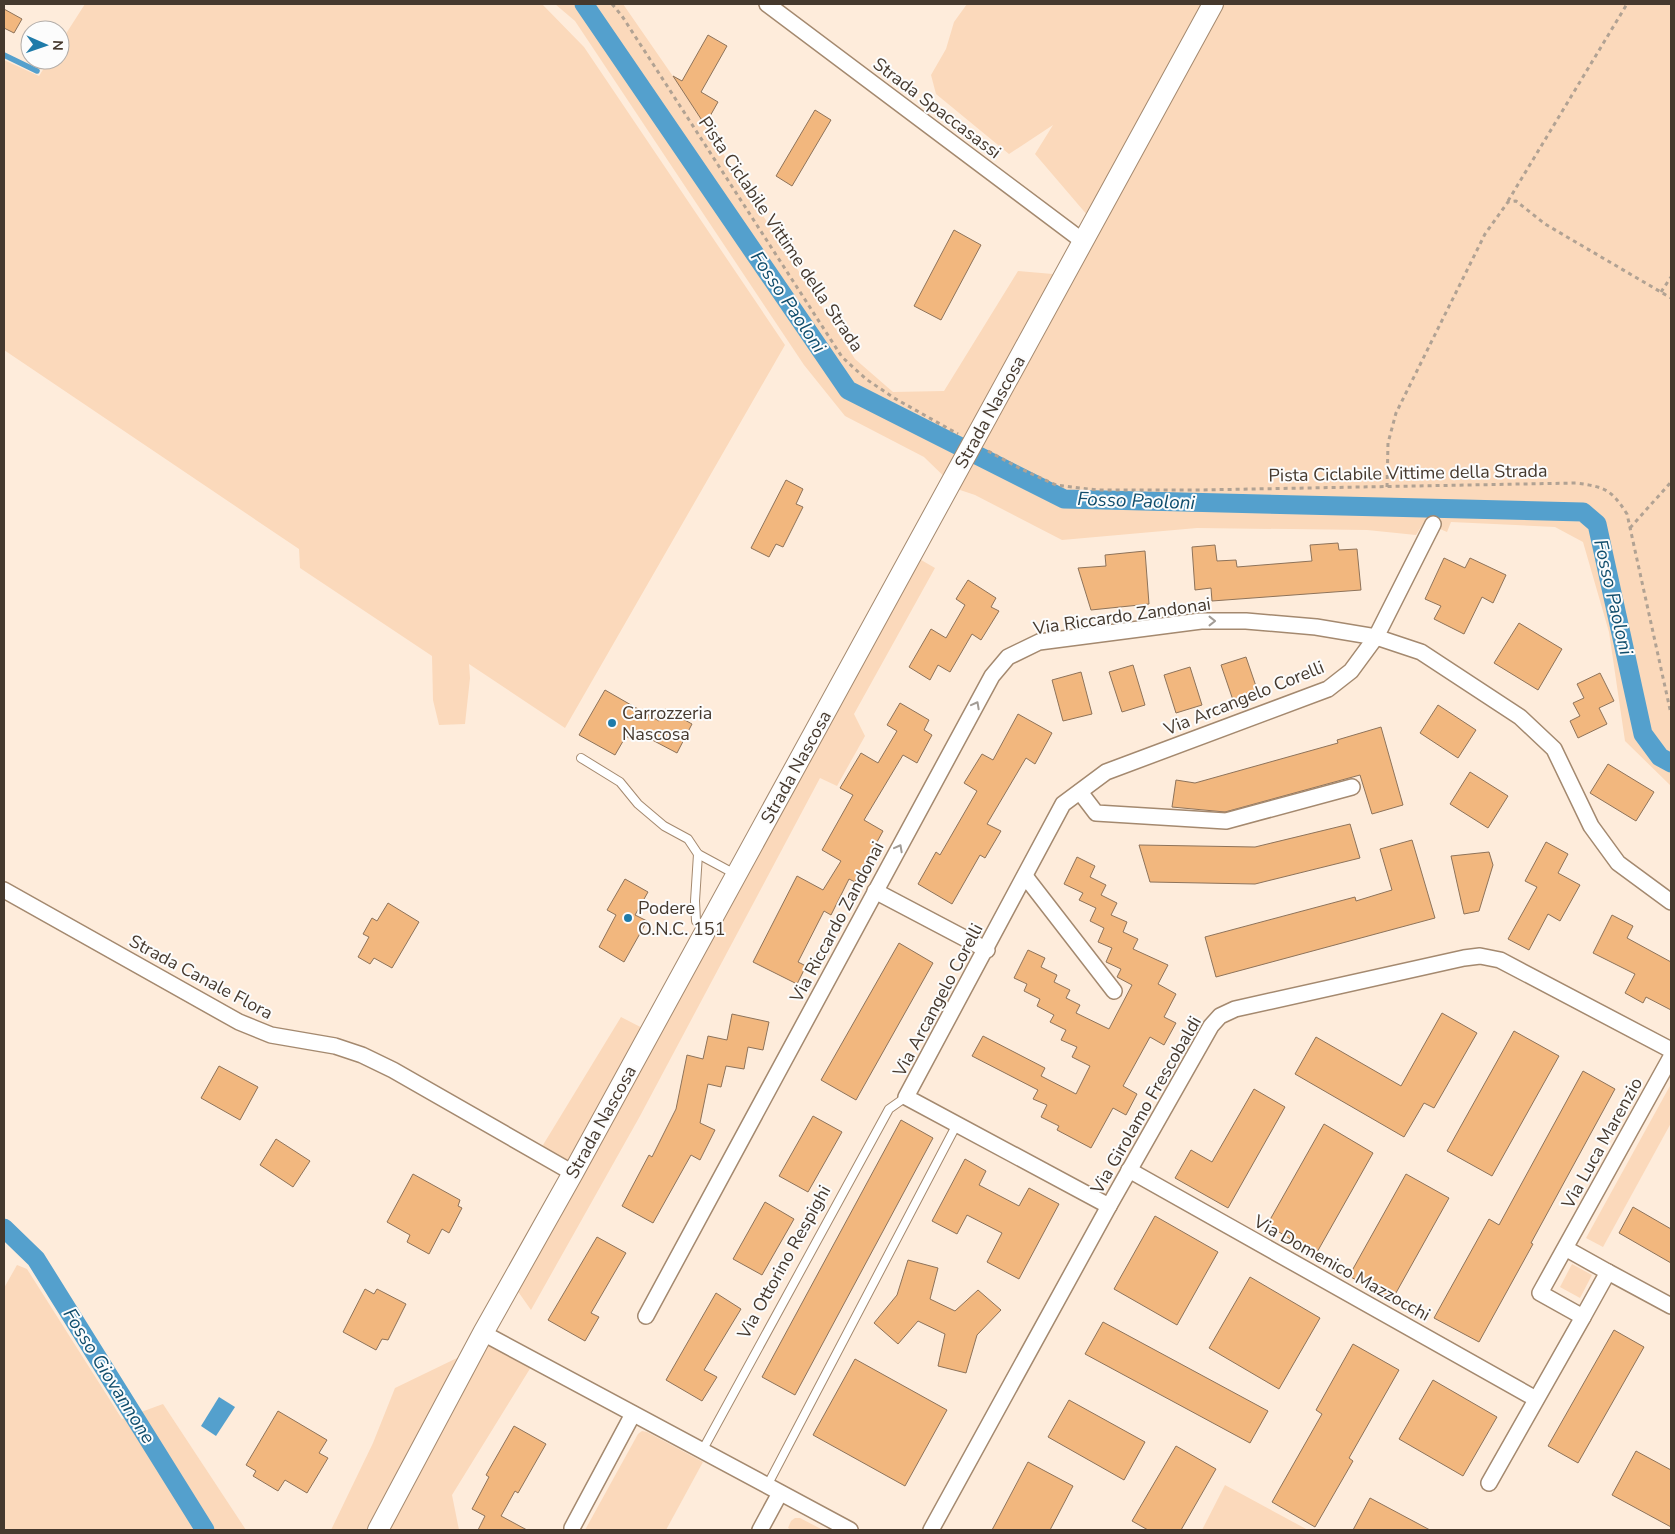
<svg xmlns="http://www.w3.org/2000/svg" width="1675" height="1534" font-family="'Nunito Sans',sans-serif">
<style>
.green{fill:#fbd9bb}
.water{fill:#54a0cd}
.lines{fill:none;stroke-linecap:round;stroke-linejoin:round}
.stream{stroke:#54a0cd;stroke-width:5.5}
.canal{stroke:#54a0cd;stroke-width:19}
.building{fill:#f2b77e;stroke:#8e735a}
.lane-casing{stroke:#a4896f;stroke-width:10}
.street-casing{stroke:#a4896f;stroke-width:18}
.secondary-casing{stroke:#a4896f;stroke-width:22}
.path{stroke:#b1a293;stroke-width:3;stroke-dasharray:4 4;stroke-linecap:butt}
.lane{stroke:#fff;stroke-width:8}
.street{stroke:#fff;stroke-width:15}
.secondary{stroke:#fff;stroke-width:20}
.oneway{stroke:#a29c96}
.poi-dot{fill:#1f7ba9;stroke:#fcfcfc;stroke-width:2}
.labels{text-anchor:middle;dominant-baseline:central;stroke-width:4;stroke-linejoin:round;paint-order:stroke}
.street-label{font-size:18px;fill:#45392e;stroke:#fcfcfc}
.poi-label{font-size:18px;fill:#45392e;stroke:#fcfcfc;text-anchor:start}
.water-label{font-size:19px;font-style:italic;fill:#104d6c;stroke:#fcfcfc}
</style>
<rect width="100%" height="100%" fill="#feecdb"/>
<g class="green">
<path d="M85 4H542L584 47 785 345 565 728 469 664 470 678 465 724 439 725 433 700 432 656 300 568 299 549 4 350V60L39 76 49 60H60V43Z"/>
<path d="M555 4H623L679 85 855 359 893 392 944 391 1018 271 1076 276 1100 230 1035 154 1053 125 1009 154 936 94 931 75 946 49 954 22 967 4H1671V786L1625 741 1609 632 1583 542 1555 527 1451 522 1447 532 1424 522 1416 535 1367 530 1197 528 1062 540 975 495 957 489 924 457 845 416 804 365 575 21Z"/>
<path d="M916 557 935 568 854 714 865 736 837 786 820 778 640 1116 531 1310 517 1290 573 1188 543 1145 621 1017 654 1034Z"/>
<path d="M1671 1084V1123L1603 1247 1586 1238Z"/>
<path d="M1572 1264 1592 1275 1580 1298 1560 1287Z"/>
<path d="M17 1265 27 1269 122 1419 163 1404 246 1530H4V1288Z"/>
<path d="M486 1344 531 1367 452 1495 459 1530H331L373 1443 395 1388Z"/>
<path d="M642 1431 647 1432 703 1462 666 1530H585L638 1434Z"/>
<path d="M1225 1485 1308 1530H1202Z"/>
<path d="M795 1518H800L823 1530H792L788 1528 791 1521Z"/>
</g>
<path class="water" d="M219 1397 235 1407 216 1436 201 1426Z"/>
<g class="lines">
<path class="stream" d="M4 55 37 71"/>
<g class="canal">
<path d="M584 4 848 390 1064 499 1583 512 1597 524 1643 734 1660 757 1671 763"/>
<path d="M4 1228 36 1259 205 1530"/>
</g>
</g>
<g class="building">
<path d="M4 9 22 19 14 33 4 28Z"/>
<path d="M708 35 727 46 701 92 718 102 705 125 673 76 682 81Z"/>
<path d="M815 110 831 120 792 186 776 176Z"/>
<path d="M954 230 981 245 941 320 914 306Z"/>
<path d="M786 480 803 489 796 504 803 507 783 547 776 544 769 557 751 548Z"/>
<path d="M1338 543 1339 550 1357 549 1361 590 1212 601 1211 588 1195 590 1192 547 1215 545 1217 561 1236 560 1237 567 1312 561 1310 545Z"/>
<path d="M1145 551 1149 604 1091 610 1078 568 1106 566 1105 555Z"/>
<path d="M1444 558 1465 568 1470 558 1506 575 1493 603 1482 597 1464 634 1434 619 1441 606 1425 599Z"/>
<path d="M968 580 996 598 991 607 999 611 981 640 972 634 950 672 938 665 930 680 909 667 931 629 946 638 965 605 956 599Z"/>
<path d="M1519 623 1562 649 1538 690 1494 663Z"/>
<path d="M1246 657 1259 695 1234 703 1221 665Z"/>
<path d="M1133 665 1145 705 1122 712 1109 672Z"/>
<path d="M1190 667 1202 705 1176 713 1164 675Z"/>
<path d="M1081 672 1092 714 1063 721 1052 680Z"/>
<path d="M1600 673 1614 701 1599 708 1607 724 1578 738 1570 721 1580 716 1573 703 1584 698 1577 684Z"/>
<path d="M605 690 659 721 665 709 692 724 677 753 637 732 632 740 626 736 615 755 579 735Z"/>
<path d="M900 703 929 720 924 730 932 735 917 763 903 755 864 820 883 831 855 882 849 879 831 915 824 911 798 962 806 966 797 984 753 962 797 876 823 890 841 861 822 850 853 795 840 788 861 753 878 763 897 731 887 725Z"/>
<path d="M1438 705 1476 730 1458 758 1420 733Z"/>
<path d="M1018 714 1052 733 1035 764 1026 758 987 824 1001 831 985 858 980 855 952 904 918 884 936 852 940 855 977 791 964 783 982 754 993 760Z"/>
<path d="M1381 727 1403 805 1372 814 1360 775 1225 812 1172 807 1176 780 1195 783 1338 743 1337 740Z"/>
<path d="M1608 764 1654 792 1636 821 1590 793Z"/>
<path d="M1470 772 1508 796 1488 828 1450 804Z"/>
<path d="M1350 824 1360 858 1255 884 1150 882 1139 845 1255 847Z"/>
<path d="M1412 840 1435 918 1216 977 1205 937 1355 897 1356 901 1392 890 1380 849Z"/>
<path d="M1546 842 1568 854 1558 873 1580 885 1560 921 1548 914 1529 950 1508 939 1537 887 1525 881Z"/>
<path d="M1489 852 1493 865 1479 911 1464 914 1451 856Z"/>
<path d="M1077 857 1095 866 1090 877 1106 885 1101 895 1117 903 1111 915 1127 922 1123 932 1138 939 1133 949 1168 965 1158 984 1176 994 1164 1017 1176 1023 1164 1045 1150 1037 1123 1086 1137 1094 1126 1115 1113 1108 1091 1148 1057 1130 1059 1126 1041 1117 1047 1105 1033 1099 1038 1090 972 1056 983 1036 1045 1068 1041 1076 1076 1094 1090 1066 1072 1057 1077 1047 1061 1040 1066 1030 1050 1022 1054 1015 1037 1006 1040 999 1024 991 1027 984 1014 978 1028 950 1045 958 1041 967 1057 975 1054 982 1070 990 1066 998 1080 1005 1076 1013 1109 1029 1132 985 1117 977 1121 969 1106 962 1112 948 1098 942 1104 928 1090 921 1096 908 1079 900 1083 893 1064 884Z"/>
<path d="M625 879 648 892 635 915 647 921 624 962 599 947 616 915 607 910Z"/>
<path d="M388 903 419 922 392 968 374 958 370 964 358 957 369 937 363 934 372 918 377 921Z"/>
<path d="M1612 915 1633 926 1627 938 1671 962V1010L1646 997 1643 1003 1625 993 1635 974 1593 953Z"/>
<path d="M899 943 933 963 856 1100 821 1080Z"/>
<path d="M1442 1013 1477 1033 1434 1108 1424 1103 1404 1137 1295 1074 1316 1037 1401 1086Z"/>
<path d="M732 1014 769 1022 763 1050 748 1047 744 1069 726 1066 721 1087 708 1084 700 1123 715 1130 700 1160 691 1155 653 1223 622 1206 649 1155 652 1157 676 1109 687 1055 703 1059 708 1036 727 1040Z"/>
<path d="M1514 1031 1559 1056 1492 1176 1447 1151Z"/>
<path d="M219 1066 258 1087 240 1120 201 1098Z"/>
<path d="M1583 1071 1615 1089 1531 1243 1533 1244 1479 1342 1434 1318 1489 1219 1499 1225Z"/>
<path d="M1254 1089 1285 1107 1228 1208 1175 1178 1191 1150 1212 1162Z"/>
<path d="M813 1116 842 1132 808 1192 779 1176Z"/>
<path d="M901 1120 933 1138 795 1395 762 1377Z"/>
<path d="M1324 1124 1373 1153 1316 1254 1267 1225Z"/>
<path d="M276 1139 310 1161 293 1187 260 1165Z"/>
<path d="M965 1159 986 1171 979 1185 1019 1206 1029 1188 1059 1204 1019 1279 987 1262 1002 1233 967 1215 957 1234 932 1221Z"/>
<path d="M413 1174 460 1200 458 1206 462 1208 449 1233 442 1229 429 1254 407 1242 410 1235 387 1222Z"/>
<path d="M1406 1174 1449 1198 1392 1300 1349 1276Z"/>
<path d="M765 1202 794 1219 762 1275 733 1259Z"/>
<path d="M1633 1207 1671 1229V1263L1619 1233Z"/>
<path d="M1155 1216 1218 1252 1177 1325 1114 1289Z"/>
<path d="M597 1237 626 1253 591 1313 599 1317 585 1341 548 1320Z"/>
<path d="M908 1260 938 1268 930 1299 955 1311 978 1290 1001 1310 977 1335 966 1373 938 1366 945 1334 918 1321 898 1344 874 1323 897 1295Z"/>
<path d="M1250 1277 1320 1318 1279 1389 1209 1348Z"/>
<path d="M365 1289 374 1294 377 1289 406 1304 388 1340 382 1339 376 1350 343 1332Z"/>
<path d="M716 1293 741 1309 704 1370 717 1377 702 1401 666 1380Z"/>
<path d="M1103 1322 1268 1411 1250 1443 1085 1354Z"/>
<path d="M1614 1330 1644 1347 1578 1463 1548 1446Z"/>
<path d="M1353 1344 1399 1370 1349 1458 1353 1461 1315 1527 1272 1502 1322 1414 1316 1410Z"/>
<path d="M855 1359 947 1410 905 1486 813 1435Z"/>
<path d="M1433 1380 1497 1417 1463 1476 1399 1439Z"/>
<path d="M1069 1400 1145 1442 1124 1480 1048 1437Z"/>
<path d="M278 1411 327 1440 319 1453 328 1458 307 1493 285 1480 278 1491 253 1476 256 1471 246 1465Z"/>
<path d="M514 1426 546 1444 518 1493 515 1491 501 1516 527 1530H478L485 1516 472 1509 489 1477 486 1475Z"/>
<path d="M1176 1446 1216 1469 1181 1530H1148L1132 1521Z"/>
<path d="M1636 1451 1671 1470V1527L1612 1495Z"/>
<path d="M1028 1462 1073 1486 1050 1530H992Z"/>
<path d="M1370 1498 1430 1530H1353Z"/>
</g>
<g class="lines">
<g class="lane-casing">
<g id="lane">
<path d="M581 758 620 782 638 804 664 826 688 839 698 854 735 874"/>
<path d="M698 854 695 901 696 921 707 927"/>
<path d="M702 1451 889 1109 906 1097"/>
<path d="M767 1486 957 1124"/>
</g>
</g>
<g class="street-casing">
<g id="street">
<path d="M767 4 1084 242"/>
<path d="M1080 792 1096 813 1226 821 1352 787"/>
<path d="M1025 876 1114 991"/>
<path d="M4 890 239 1022 271 1035 335 1046 362 1055 393 1070 573 1173"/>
<path d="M875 891 987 950"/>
<path d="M1129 1170 1536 1399"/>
<path d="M1109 1206 906 1097 1063 804 1106 772 1328 689 1351 671 1376 637 1433 524"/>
<path d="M1565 1248 1608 1272 1583 1317 1540 1293 1671 1057"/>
<path d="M1608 1272 1671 1306"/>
<path d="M646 1316 992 676 1008 657 1039 642 1201 621H1246L1316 627 1376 637 1421 652 1520 717 1554 749 1591 826 1618 863 1671 902"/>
<path d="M483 1333 850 1530"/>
<path d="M1489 1483 1583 1317"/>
<path d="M572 1528 633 1414"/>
<path d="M760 1530 780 1493"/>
<path d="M931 1530 1109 1206 1211 1026 1220 1016 1235 1009 1464 958 1480 956 1500 960 1671 1050"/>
</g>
</g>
<g class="secondary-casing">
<path id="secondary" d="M378 1530 483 1333 573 1173 1213 4"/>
</g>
<g class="path">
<path d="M612 4 622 16 842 357 866 379 894 398 958 434"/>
<path d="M1508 201 1627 4"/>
<path d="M1661 292 1671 277"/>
<path d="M988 451 1021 469 1056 485 1097 490H1199L1576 483C1605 487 1611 489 1627 514L1671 714"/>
<path d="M1387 487 1388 443 1396 413 1485 234 1508 202 1516 201 1545 224 1671 298"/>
<path d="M1630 528 1671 482"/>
</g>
<use href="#lane" class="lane"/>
<use href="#street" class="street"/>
<use href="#secondary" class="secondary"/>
</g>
<defs><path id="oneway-chevron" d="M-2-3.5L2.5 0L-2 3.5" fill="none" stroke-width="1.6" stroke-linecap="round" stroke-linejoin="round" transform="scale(1.25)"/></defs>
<g class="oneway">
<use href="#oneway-chevron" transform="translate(1212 621)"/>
<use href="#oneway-chevron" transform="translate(976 705) rotate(-62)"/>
<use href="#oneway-chevron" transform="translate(899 848) rotate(-62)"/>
</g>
<g class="poi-dot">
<circle cx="612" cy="723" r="5"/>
<circle cx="628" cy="918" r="5"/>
</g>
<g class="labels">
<g class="street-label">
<text transform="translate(937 108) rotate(37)">Strada Spaccasassi</text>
<text transform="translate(781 234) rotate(56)">Pista Ciclabile Vittime della Strada</text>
<text transform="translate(990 412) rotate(-61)">Strada Nascosa</text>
<text transform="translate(1408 473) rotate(-1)">Pista Ciclabile Vittime della Strada</text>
<text transform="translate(1122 616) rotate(-8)">Via Riccardo Zandonai</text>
<text transform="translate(1244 698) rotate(-22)">Via Arcangelo Corelli</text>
<text transform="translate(796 767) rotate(-61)">Strada Nascosa</text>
<text transform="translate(837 922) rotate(-62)">Via Riccardo Zandonai</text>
<text transform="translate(201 977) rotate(28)">Strada Canale Flora</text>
<text transform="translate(938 1000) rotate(-62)">Via Arcangelo Corelli</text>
<text transform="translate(1146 1105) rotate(-60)">Via Girolamo Frescobaldi</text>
<text transform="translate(601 1122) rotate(-61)">Strada Nascosa</text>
<text transform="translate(1602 1143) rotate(-61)">Via Luca Marenzio</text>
<text transform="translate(784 1262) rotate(-61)">Via Ottorino Respighi</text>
<text transform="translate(1342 1268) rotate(29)">Via Domenico Mazzocchi</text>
</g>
<g class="poi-label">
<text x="622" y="713">Carrozzeria<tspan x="622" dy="21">Nascosa</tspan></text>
<text x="638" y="908">Podere<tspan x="638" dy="21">O.N.C. 151</tspan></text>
</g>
<g class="water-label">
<text transform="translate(788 302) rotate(56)">Fosso Paoloni</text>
<text transform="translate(1136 501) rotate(2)">Fosso Paoloni</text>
<text transform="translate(1613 597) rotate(77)">Fosso Paoloni</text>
<text transform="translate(109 1376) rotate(58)">Fosso Giovannone</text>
</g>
</g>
<rect width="1675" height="1534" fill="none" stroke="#45392e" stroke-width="10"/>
<g transform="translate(45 45) rotate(92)"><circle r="24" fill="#fcfcfc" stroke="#b3aeaa"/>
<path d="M0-4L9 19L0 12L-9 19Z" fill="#1f7ba9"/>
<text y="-8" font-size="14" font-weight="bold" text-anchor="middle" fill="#45392e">N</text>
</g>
</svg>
